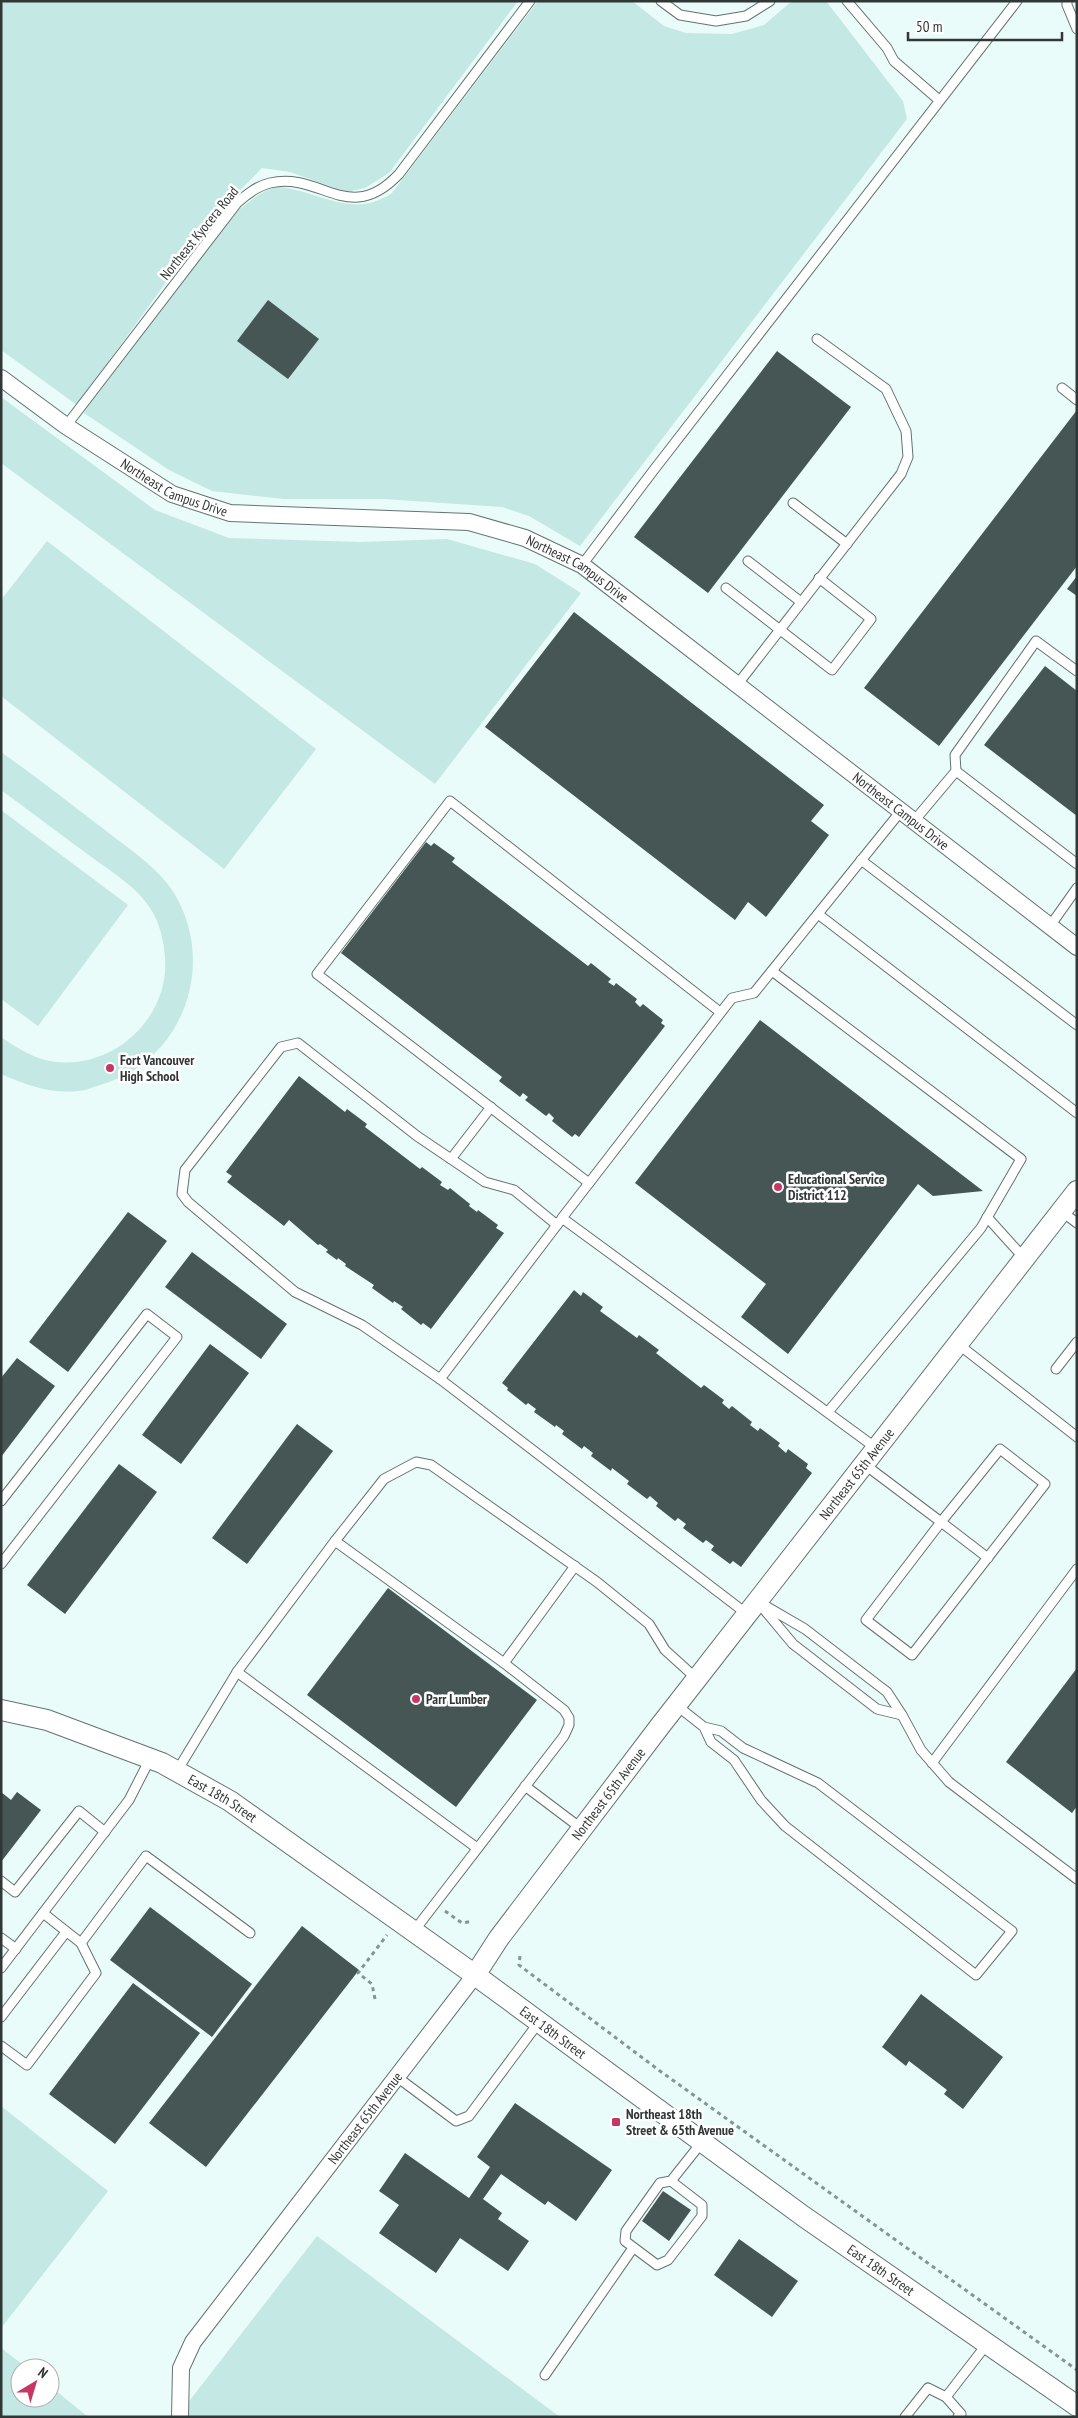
<svg xmlns="http://www.w3.org/2000/svg" width="1078" height="2418" font-family="'PT Sans Narrow',sans-serif">
<style>
.green{fill:#c4e8e3}
.building{fill:#465654}
.lines{fill:none;stroke-linecap:round;stroke-linejoin:round}
.service-casing{stroke:#637371;stroke-width:11}
.minor-casing{stroke:#637371;stroke-width:18}
.tertiary-casing{stroke:#637371;stroke-width:22}
.path{stroke:#889492;stroke-width:3;stroke-dasharray:4 4;stroke-linecap:butt}
.service{stroke:#fff;stroke-width:9}
.minor{stroke:#fff;stroke-width:16}
.tertiary{stroke:#fff;stroke-width:20}
.poi-dot{fill:#c63863;stroke:#fff;stroke-width:2}
.labels{text-anchor:middle;dominant-baseline:central;stroke-width:5;stroke-linejoin:round;paint-order:stroke}
.street-label{font-size:14px;fill:#303736;stroke:#fff}
.poi-label{font-size:14px;font-weight:bold;fill:#303736;stroke:#fff;text-anchor:start}
</style>
<rect width="100%" height="100%" fill="#e9fcf9"/>
<g class="green">
<path d="M1 1H518L389 173 365 188 347 192 290 172 262 168 212 219 77 405 1 350Z"/>
<path d="M538 1H632L664 26 686 33 732 34 764 25 792 1H826L903 101 907 119 580 546 529 516 502 507 384 499H284L212 491 169 470 84 413 88 402 237 211C248 203 260 192 273 188 282 186 291 189 300 191 333 200 360 215 392 193Z"/>
<path d="M1 397 155 510 229 538 361 542 447 539 535 564 581 593 435 784 1 463Z"/>
<path d="M47 541 316 749 224 869 1 696V600Z"/>
<path d="M1 752C35 776 68 802 101 827 125 846 158 867 174 893 218 966 182 1062 100 1085 93 1087 85 1091 78 1091 50 1094 26 1085 1 1074V1037C14 1046 30 1056 45 1060 107 1075 170 1021 165 958 164 941 160 923 150 908 136 886 110 871 90 856 60 834 31 812 1 790Z"/>
<path d="M1 810 128 905 38 1026 1 999Z"/>
<path d="M1 2106 108 2191 1 2328Z"/>
<path d="M317 2236 560 2417H177Z"/>
<path d="M1 2348 27 2368H20V2398H50V2386L88 2417H1Z"/>
</g>
<g class="building">
<path d="M268 300 319 339 288 379 237 341Z"/>
<path d="M777 351 851 407 708 593 634 537Z"/>
<path d="M1077 410V566L939 746 864 688Z"/>
<path d="M1077 576V596L1067 589Z"/>
<path d="M574 612 824 805 811 821 829 835 766 917 748 902 735 920 485 727Z"/>
<path d="M1045 666 1077 691V816L984 745Z"/>
<path d="M426 842 431 846 434 843 455 858 452 862 588 966 591 963 611 979 608 982 614 986 616 983 637 999 635 1002 640 1007 643 1004 663 1020 661 1023 665 1026 579 1137 575 1134 572 1137 552 1121 554 1118 549 1113 546 1116 525 1100 528 1097 523 1093 520 1097 499 1081 502 1077 341 953Z"/>
<path d="M760 1020 983 1191 933 1196 918 1184 788 1354 741 1317 766 1284 635 1183Z"/>
<path d="M299 1076 345 1112 347 1109 367 1124 365 1127 420 1169 422 1167 442 1182 440 1185 448 1190 450 1188 470 1204 469 1206 477 1212 478 1210 498 1225 496 1228 504 1233 431 1329 423 1323 421 1325 401 1309 403 1307 394 1301 393 1303 372 1288 374 1285 345 1266 346 1264 338 1258 337 1260 326 1252 328 1250 320 1244 318 1245 289 1220 284 1226 227 1182 232 1176 226 1172Z"/>
<path d="M128 1212 167 1241 68 1372 29 1342Z"/>
<path d="M192 1252 287 1324 261 1359 165 1287Z"/>
<path d="M574 1290 581 1296 583 1292 603 1307 600 1311 637 1338 639 1335 659 1350 656 1353 701 1388 704 1385 724 1400 722 1403 729 1409 732 1406 752 1422 750 1425 758 1431 760 1428 780 1443 778 1446 786 1453 788 1449 808 1464 806 1468 812 1473 741 1567 733 1561 730 1564 711 1550 714 1546 706 1540 703 1543 683 1528 686 1524 678 1518 675 1521 656 1506 658 1503 650 1496 647 1499 627 1484 629 1481 612 1468 611 1471 591 1456 593 1453 584 1446 582 1449 562 1434 564 1431 556 1425 555 1427 534 1412 536 1409 528 1403 526 1405 507 1390 508 1388 502 1383Z"/>
<path d="M210 1344 249 1373 181 1464 142 1435Z"/>
<path d="M17 1358 55 1386 1 1457V1378Z"/>
<path d="M297 1424 333 1451 247 1564 212 1538Z"/>
<path d="M119 1464 157 1492 65 1614 27 1585Z"/>
<path d="M388 1588 537 1700 456 1807 307 1695Z"/>
<path d="M1077 1668V1806L1072 1813 1006 1762Z"/>
<path d="M1 1792 11 1800 17 1792 41 1810 1 1862Z"/>
<path d="M150 1907 252 1984 212 2037 110 1960Z"/>
<path d="M302 1926 359 1970 206 2167 149 2123Z"/>
<path d="M133 1983 200 2033 115 2144 49 2094Z"/>
<path d="M921 1994 1003 2057 963 2109 944 2094 947 2090 909 2061 906 2066 882 2047Z"/>
<path d="M515 2103 612 2170 576 2221 548 2201 545 2205 501 2174 483 2199 502 2213 498 2219 529 2241 508 2271 460 2238 436 2273 379 2233 399 2205 379 2191 405 2153 469 2198 490 2167 477 2157Z"/>
<path d="M663 2191 691 2210 669 2241 642 2221Z"/>
<path d="M739 2239 798 2281 772 2317 714 2275Z"/>
</g>
<g class="lines">
<g class="service-casing">
<g id="service">
<path d="M661 1 680 15 716 21 746 16 770 1"/>
<path d="M847 1 887 48 894 61 939 100"/>
<path d="M1067 1V5L1077 29"/>
<path d="M1062 388 1077 400"/>
<path d="M66 426 237 203C247 194 257 186 270 183 321 171 349 227 399 174L530 1"/>
<path d="M793 503 847 544"/>
<path d="M748 561 801 602"/>
<path d="M582 565 653 471 1017 1"/>
<path d="M726 588 832 670 871 619 819 578"/>
<path d="M737 685 901 474 908 457 906 431 886 389 817 339"/>
<path d="M956 771 955 755 1036 641 1077 671"/>
<path d="M914 821 956 771 1077 864"/>
<path d="M861 860 1077 1025"/>
<path d="M818 914 1077 1113"/>
<path d="M1050 926 1077 888"/>
<path d="M772 971 1021 1159 981 1228 828 1412"/>
<path d="M451 1159 491 1107"/>
<path d="M589 1183 317 974 450 801 720 1012"/>
<path d="M1061 1211 1077 1223"/>
<path d="M987 1217 1024 1258"/>
<path d="M560 1221 440 1379 747 1614"/>
<path d="M958 1344 1077 1437"/>
<path d="M1056 1369 1077 1342"/>
<path d="M440 1379 362 1325 295 1292 188 1202 182 1194 185 1170 281 1047 298 1043 417 1136 485 1182 514 1190 557 1225"/>
<path d="M876 1448 562 1218 732 998 754 993 901 811"/>
<path d="M864 1464 941 1522 866 1620 912 1655 1045 1484 1000 1449 941 1522 988 1558"/>
<path d="M1 1501 147 1314 177 1337 1 1564"/>
<path d="M757 1601 805 1629 887 1692 902 1715 877 1709 793 1644Z"/>
<path d="M504 1663 575 1566"/>
<path d="M237 1672 477 1848"/>
<path d="M676 1705 704 1727 721 1731 743 1748 818 1783 1012 1931 976 1975 785 1826 761 1800 734 1760 711 1742 704 1727"/>
<path d="M902 1715 921 1750 949 1782 1077 1879"/>
<path d="M932 1763 1077 1569"/>
<path d="M177 1771 237 1672 335 1541"/>
<path d="M525 1786 582 1829"/>
<path d="M1 1881 15 1892 79 1811 105 1832"/>
<path d="M43 1913 81 1943 146 1856 250 1933"/>
<path d="M414 1931 564 1736 569 1725V1718L564 1710 504 1663 335 1541 384 1479 416 1462 431 1465 597 1582 649 1624 665 1650 697 1679"/>
<path d="M1 1938 16 1949"/>
<path d="M1 1968 129 1800 150 1759"/>
<path d="M1 2017 66 1932"/>
<path d="M1 2046 27 2065 96 1973 81 1943"/>
<path d="M397 2077 456 2121 469 2116 539 2022"/>
<path d="M671 2181 702 2205V2216L668 2260 657 2265 625 2241 626 2231 660 2183 671 2181 702 2142"/>
<path d="M545 2375 633 2248"/>
<path d="M946 2397 961 2414 958 2417"/>
<path d="M905 2417 928 2388 946 2397 987 2344"/>
</g>
</g>
<g class="minor-casing">
<g id="minor">
<path id="s1" d="M1 378 66 426 172 494 230 513 469 522 525 538 582 565 1077 947"/>
<path id="s2" d="M180 2417 181 2368 193 2342 475 1975"/>
</g>
</g>
<g class="tertiary-casing">
<g id="tertiary">
<path id="s3" d="M1 1710 47 1720 162 1763 230 1801 475 1975 803 2216 1077 2406"/>
<path id="s4" d="M475 1975 499 1938 660 1726 1077 1191"/>
</g>
</g>
<g class="path">
<path d="M445 1911 462 1923 473 1921"/>
<path d="M520 1956 519 1965 660 2071 1077 2370"/>
<path d="M375 1999 372 1984 358 1973 387 1935"/>
</g>
<use href="#service" class="service"/>
<use href="#minor" class="minor"/>
<use href="#tertiary" class="tertiary"/>
</g>
<g class="poi-dot">
<circle cx="110" cy="1068" r="5"/>
<circle cx="778" cy="1187" r="5"/>
<circle cx="416" cy="1699" r="5"/>
<rect x="611" y="2117" width="10" height="10" rx="2.5"/>
</g>
<g class="labels">
<g class="street-label">
<text transform="translate(199 233) rotate(-51)">Northeast Kyocera Road</text>
<text stroke="none"><textPath href="#s1" startOffset="206">Northeast Campus Drive</textPath></text>
<text stroke="none"><textPath href="#s1" startOffset="626">Northeast Campus Drive</textPath></text>
<text stroke="none"><textPath href="#s1" startOffset="1031">Northeast Campus Drive</textPath></text>
<text stroke="none"><textPath href="#s4" startOffset="630">Northeast 65th Avenue</textPath></text>
<text stroke="none"><textPath href="#s4" startOffset="225">Northeast 65th Avenue</textPath></text>
<text stroke="none"><textPath href="#s3" startOffset="240">East 18th Street</textPath></text>
<text stroke="none"><textPath href="#s3" startOffset="645">East 18th Street</textPath></text>
<text stroke="none"><textPath href="#s2" startOffset="360">Northeast 65th Avenue</textPath></text>
<text stroke="none"><textPath href="#s3" startOffset="1050">East 18th Street</textPath></text>
</g>
<g class="poi-label">
<text x="120" y="1060">Fort Vancouver<tspan x="120" dy="16">High School</tspan></text>
<text x="788" y="1179">Educational Service<tspan x="788" dy="16">District 112</tspan></text>
<text x="426" y="1699">Parr Lumber</text>
<text x="626" y="2114">Northeast 18th<tspan x="626" dy="16">Street &amp; 65th Avenue</tspan></text>
</g>
</g>
<rect width="1078" height="2418" fill="none" stroke="#303736" stroke-width="5"/>
<g transform="translate(35 2383) rotate(38)"><circle r="24" fill="#ffffff" stroke="#acafaf"/>
<path d="M0-4L9 19L0 12L-9 19Z" fill="#c63863"/>
<text y="-8" font-size="14" font-weight="bold" text-anchor="middle" fill="#303736">N</text>
</g>
<path d="M908 32v8h154v-8" fill="none" stroke="#303736" stroke-width="2.5"/>
<text x="916" y="32" font-size="15" fill="#303736" stroke="#ffffff" stroke-width="4" paint-order="stroke">50 m</text>
</svg>
